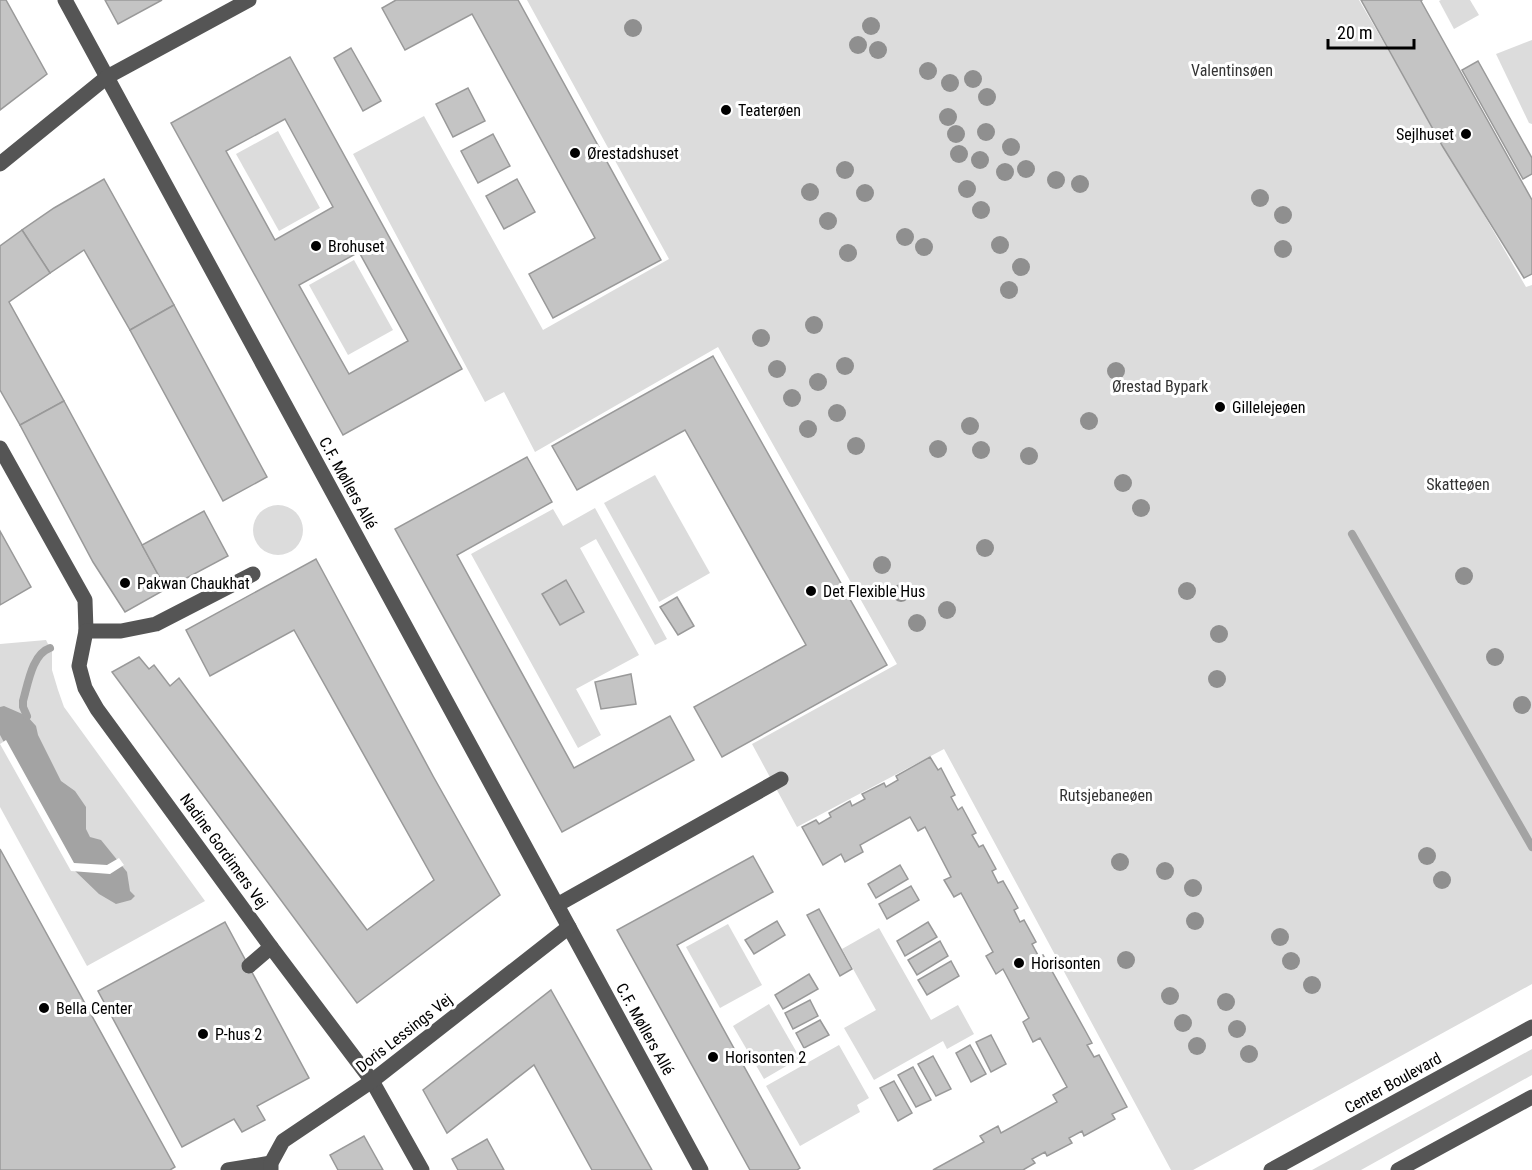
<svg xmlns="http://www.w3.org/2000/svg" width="1532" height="1170" font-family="'Roboto Condensed',sans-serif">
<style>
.green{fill:#dcdcdc}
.water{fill:#a3a3a3}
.pier{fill:#fff}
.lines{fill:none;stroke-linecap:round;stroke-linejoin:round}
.stream{stroke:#a3a3a3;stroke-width:8}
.building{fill:#c4c4c4;stroke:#999;stroke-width:1.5;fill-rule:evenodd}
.minor{stroke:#555;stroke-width:15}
.tree{fill:#8f8f8f}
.poi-dot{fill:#000;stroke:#fff;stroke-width:2}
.labels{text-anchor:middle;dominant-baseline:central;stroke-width:6;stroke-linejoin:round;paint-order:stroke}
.park-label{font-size:16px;fill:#333;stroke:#fff}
.poi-label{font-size:16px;fill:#000;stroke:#fff;text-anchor:start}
.street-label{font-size:16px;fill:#000;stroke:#fff}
</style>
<rect width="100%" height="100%" fill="#fff"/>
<g class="green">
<path d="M527 0H1359L1526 287 1532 285V984L1193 1170H1171L944 749 797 827 752 744 897 664 718 347 535 452 504 392 485 402 353 154 424 116 543 330 669 259Z"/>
<path d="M1441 0H1470L1479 15 1454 29 1439 1Z"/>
<path d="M1532 40V124L1529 123 1496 54Z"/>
<path d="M278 131 320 208 279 231 236 154Z"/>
<path d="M354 260 393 330 348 355 309 285Z"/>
<path d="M655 475 710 573 659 602 604 503Z"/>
<circle cx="278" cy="530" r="25"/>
<path d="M595 508 667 639 655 645 596 539 580 548 639 655 576 689 601 735 578 748 471 554 553 509 563 526Z"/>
<path d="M46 640 52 652V670L58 690 64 707 205 901 87 966 0 807V644Z"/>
<path d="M728 924 762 985 720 1008 686 947Z"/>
<path d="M879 928 931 1020 958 1005 974 1034 947 1049 943 1041 874 1080 844 1028 876 1010 842 949Z"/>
<path d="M769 1004 800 1058 764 1079 733 1026Z"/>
<path d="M839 1045 869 1098 857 1105 860 1112 800 1146 766 1086Z"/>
<path d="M1532 1049V1075L1361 1170H1312Z"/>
</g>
<path class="water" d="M4 706 27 716 36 726 38 735 61 781 75 791 86 807V829L90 837 101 840 127 872 130 891 135 896 131 900 116 904 99 894 73 869 0 735V707Z"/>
<path class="pier" d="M6 740 74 863 107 865 119 858 124 865 110 874 71 871 0 744Z"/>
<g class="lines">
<g class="stream">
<path d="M1352 534 1532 847"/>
<path d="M27 716 23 707V701C28 684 32 654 50 648"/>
</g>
</g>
<g class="building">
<path d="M0 0H6L47 74 0 110Z"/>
<path d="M105 0H162L118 24Z"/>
<path d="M396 0H518L661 260 553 318 529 274 595 238 472 14 405 50 382 8Z"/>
<path d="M1361 0H1422L1421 1 1532 200V274L1524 278 1443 147Z"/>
<path d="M351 48 381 101 363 111 334 58Z"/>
<path d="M290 57 462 369 343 435 171 123ZM285 119 333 207 275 240 226 151ZM359 252 408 341 349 374 299 285Z"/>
<path d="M1478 61 1532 158V174L1523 179 1462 70Z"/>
<path d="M468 88 485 121 453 137 436 104Z"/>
<path d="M493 134 510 166 478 183 461 151Z"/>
<path d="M104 179 174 305 130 330 84 250 50 273 22 230 54 208Z"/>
<path d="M517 179 535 212 504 229 486 196Z"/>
<path d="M22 230 50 273 9 302 64 401 20 425 0 390V246Z"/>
<path d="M174 305 267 477 223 501 130 330Z"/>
<path d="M713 356 887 665 722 757 694 707 806 645 685 430 577 490 552 446Z"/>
<path d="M64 401 166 589 125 612 93 562 20 425Z"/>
<path d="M527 457 552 502 457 555 574 768 670 716 694 760 562 832 395 529Z"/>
<path d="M204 511 228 556 166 589 142 545Z"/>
<path d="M0 531 31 587 0 605Z"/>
<path d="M316 559 433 776 500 895 357 1003 112 672 139 657 149 669 154 665 170 686 179 678 367 930 434 880 294 630 210 676 186 630Z"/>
<path d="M566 580 584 612 560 625 542 594Z"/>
<path d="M677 597 694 626 678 635 660 607Z"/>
<path d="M631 674 636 704 601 709 595 682Z"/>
<path d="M930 757 938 770 941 768 955 795 951 797 958 810 962 807 976 833 972 835 979 847 983 845 996 869 992 871 998 883 1003 881 1011 895 1018 908 1014 910 1020 922 1024 920 1036 942 1032 944 1039 957 1043 955 1086 1032 1092 1043 1087 1045 1094 1057 1099 1055 1127 1107 1112 1114 1115 1119 1084 1136 1082 1131 1069 1138 1072 1143 1047 1156 1045 1152 1032 1159 1035 1163 1023 1170H933L984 1142 980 1136 998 1126 1001 1133 1057 1102 1053 1095 1067 1087 1040 1038 1033 1042 1023 1022 1029 1018 1003 969 996 974 986 956 993 952 961 893 954 897 944 880 951 877 925 827 918 831 910 817 860 845 863 852 845 862 841 854 823 865 802 827 816 820 819 824 831 817 829 813 850 801 852 806 865 799 862 794 884 783 886 787 898 780 896 776Z"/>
<path d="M0 849 175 1167 170 1170H0Z"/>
<path d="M753 856 773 892 677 945 800 1168 797 1170H750L617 930Z"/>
<path d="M900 865 908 879 876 898 868 884Z"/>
<path d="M911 886 919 900 887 919 879 904Z"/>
<path d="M819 909 852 969 840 976 807 915Z"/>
<path d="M777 921 785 935 754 954 745 940Z"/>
<path d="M225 922 309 1078 257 1106 265 1120 242 1132 234 1119 182 1147 98 991Z"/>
<path d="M928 922 937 937 905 956 897 941Z"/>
<path d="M940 941 948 956 917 975 908 960Z"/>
<path d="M951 961 959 976 927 995 918 980Z"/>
<path d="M809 974 818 989 783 1009 775 995Z"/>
<path d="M551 990 652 1170H592L534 1065 447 1133 423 1090Z"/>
<path d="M810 1000 818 1016 793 1029 785 1013Z"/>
<path d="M820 1020 829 1035 804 1048 796 1033Z"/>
<path d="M991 1035 1006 1064 991 1072 976 1042Z"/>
<path d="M970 1045 986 1074 971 1082 956 1053Z"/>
<path d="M933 1056 951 1089 936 1096 918 1064Z"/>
<path d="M913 1067 931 1100 916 1107 898 1075Z"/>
<path d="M894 1081 912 1113 898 1121 880 1088Z"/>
<path d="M364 1136 383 1170H338L330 1155Z"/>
<path d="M487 1139 504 1170H458L452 1159Z"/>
</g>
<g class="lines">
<g class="minor">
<path d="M65 0 701 1170"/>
<path d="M0 164 107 77 249 0"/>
<path d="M0 448 85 600 86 631"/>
<path d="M253 574 156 624 121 631H86L79 666 85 688 97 709 271 947 372 1081 422 1170"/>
<path d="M557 905 781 779"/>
<path d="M249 966 271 947"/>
<path d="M228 1170 271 1163"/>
<path d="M271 1170V1163L283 1141 372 1081 569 927"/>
<path d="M1271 1170 1532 1027"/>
<path d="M1398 1170 1532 1097"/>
</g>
</g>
<g class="tree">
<circle cx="871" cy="26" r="9"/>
<circle cx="633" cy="28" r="9"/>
<circle cx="858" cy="45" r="9"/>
<circle cx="878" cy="50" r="9"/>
<circle cx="928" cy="71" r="9"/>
<circle cx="973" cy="79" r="9"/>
<circle cx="950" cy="83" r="9"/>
<circle cx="987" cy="97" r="9"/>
<circle cx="948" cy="117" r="9"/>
<circle cx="986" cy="132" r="9"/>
<circle cx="956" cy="134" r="9"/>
<circle cx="1011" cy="147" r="9"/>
<circle cx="959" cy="154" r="9"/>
<circle cx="980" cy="160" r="9"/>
<circle cx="1026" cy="169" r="9"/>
<circle cx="845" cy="170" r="9"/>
<circle cx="1005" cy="172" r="9"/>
<circle cx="1056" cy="180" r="9"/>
<circle cx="1080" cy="184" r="9"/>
<circle cx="967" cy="189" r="9"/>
<circle cx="810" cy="192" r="9"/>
<circle cx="865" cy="193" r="9"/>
<circle cx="1260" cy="198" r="9"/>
<circle cx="981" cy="210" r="9"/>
<circle cx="1283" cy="215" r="9"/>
<circle cx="828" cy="221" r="9"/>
<circle cx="905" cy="237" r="9"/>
<circle cx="1000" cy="245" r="9"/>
<circle cx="924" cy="247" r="9"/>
<circle cx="1283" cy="249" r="9"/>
<circle cx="848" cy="253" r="9"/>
<circle cx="1021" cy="267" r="9"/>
<circle cx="1009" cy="290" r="9"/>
<circle cx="814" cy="325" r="9"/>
<circle cx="761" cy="338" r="9"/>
<circle cx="845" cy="366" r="9"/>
<circle cx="777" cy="369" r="9"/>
<circle cx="1116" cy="371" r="9"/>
<circle cx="818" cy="382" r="9"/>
<circle cx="792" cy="398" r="9"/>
<circle cx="837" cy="413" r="9"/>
<circle cx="1089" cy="421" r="9"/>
<circle cx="970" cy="426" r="9"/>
<circle cx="808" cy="429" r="9"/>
<circle cx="856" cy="446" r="9"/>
<circle cx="938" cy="449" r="9"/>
<circle cx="981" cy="450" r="9"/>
<circle cx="1029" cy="456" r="9"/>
<circle cx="1123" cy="483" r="9"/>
<circle cx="1141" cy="508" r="9"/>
<circle cx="985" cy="548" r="9"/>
<circle cx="882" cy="565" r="9"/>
<circle cx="1464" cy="576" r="9"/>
<circle cx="1187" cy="591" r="9"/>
<circle cx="901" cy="593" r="9"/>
<circle cx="947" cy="610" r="9"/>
<circle cx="917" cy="623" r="9"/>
<circle cx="1219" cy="634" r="9"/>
<circle cx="1495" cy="657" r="9"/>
<circle cx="1217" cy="679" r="9"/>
<circle cx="1522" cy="705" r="9"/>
<circle cx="1427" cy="856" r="9"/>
<circle cx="1120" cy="862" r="9"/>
<circle cx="1165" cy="871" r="9"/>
<circle cx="1442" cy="880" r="9"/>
<circle cx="1193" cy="888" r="9"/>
<circle cx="1195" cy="921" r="9"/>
<circle cx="1280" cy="937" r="9"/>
<circle cx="1126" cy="960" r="9"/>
<circle cx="1291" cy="961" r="9"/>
<circle cx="1312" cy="985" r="9"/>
<circle cx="1170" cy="996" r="9"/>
<circle cx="1226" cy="1002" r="9"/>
<circle cx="1183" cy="1023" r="9"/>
<circle cx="1237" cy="1029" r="9"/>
<circle cx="1197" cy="1046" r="9"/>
<circle cx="1249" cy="1054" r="9"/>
</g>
<g class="poi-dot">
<circle cx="726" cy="110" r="6"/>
<circle cx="1466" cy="134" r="6"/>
<circle cx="575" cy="153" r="6"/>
<circle cx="316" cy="246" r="6"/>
<circle cx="1220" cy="407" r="6"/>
<circle cx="125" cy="583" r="6"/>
<circle cx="811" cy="591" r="6"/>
<circle cx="1019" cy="963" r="6"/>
<circle cx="44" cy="1008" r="6"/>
<circle cx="203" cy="1034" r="6"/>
<circle cx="713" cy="1057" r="6"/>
</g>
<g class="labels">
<g class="park-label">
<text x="1232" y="70">Valentinsøen</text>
<text x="1160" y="386">Ørestad Bypark</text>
<text x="1458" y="484">Skatteøen</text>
<text x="1106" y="795">Rutsjebaneøen</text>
</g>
<g class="poi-label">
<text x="738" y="110">Teaterøen</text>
<text x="1454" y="134" text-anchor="end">Sejlhuset</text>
<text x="587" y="153">Ørestadshuset</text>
<text x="328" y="246">Brohuset</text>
<text x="1232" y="407">Gillelejeøen</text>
<text x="137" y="583">Pakwan Chaukhat</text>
<text x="823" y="591">Det Flexible Hus</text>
<text x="1031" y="963">Horisonten</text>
<text x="56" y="1008">Bella Center</text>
<text x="215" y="1034">P-hus 2</text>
<text x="725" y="1057">Horisonten 2</text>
</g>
<g class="street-label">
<text transform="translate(348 483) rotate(61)">C.F. Møllers Allé</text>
<text transform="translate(224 851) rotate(54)">Nadine Gordimers Vej</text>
<text transform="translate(645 1029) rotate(61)">C.F. Møllers Allé</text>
<text transform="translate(404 1033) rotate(-38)">Doris Lessings Vej</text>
<text transform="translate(1393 1083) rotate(-29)">Center Boulevard</text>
</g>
</g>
<path d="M1328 39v9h86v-9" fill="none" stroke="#000000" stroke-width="3"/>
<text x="1337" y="39" font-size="18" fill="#000000" stroke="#ffffff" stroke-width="4.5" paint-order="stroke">20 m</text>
</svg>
